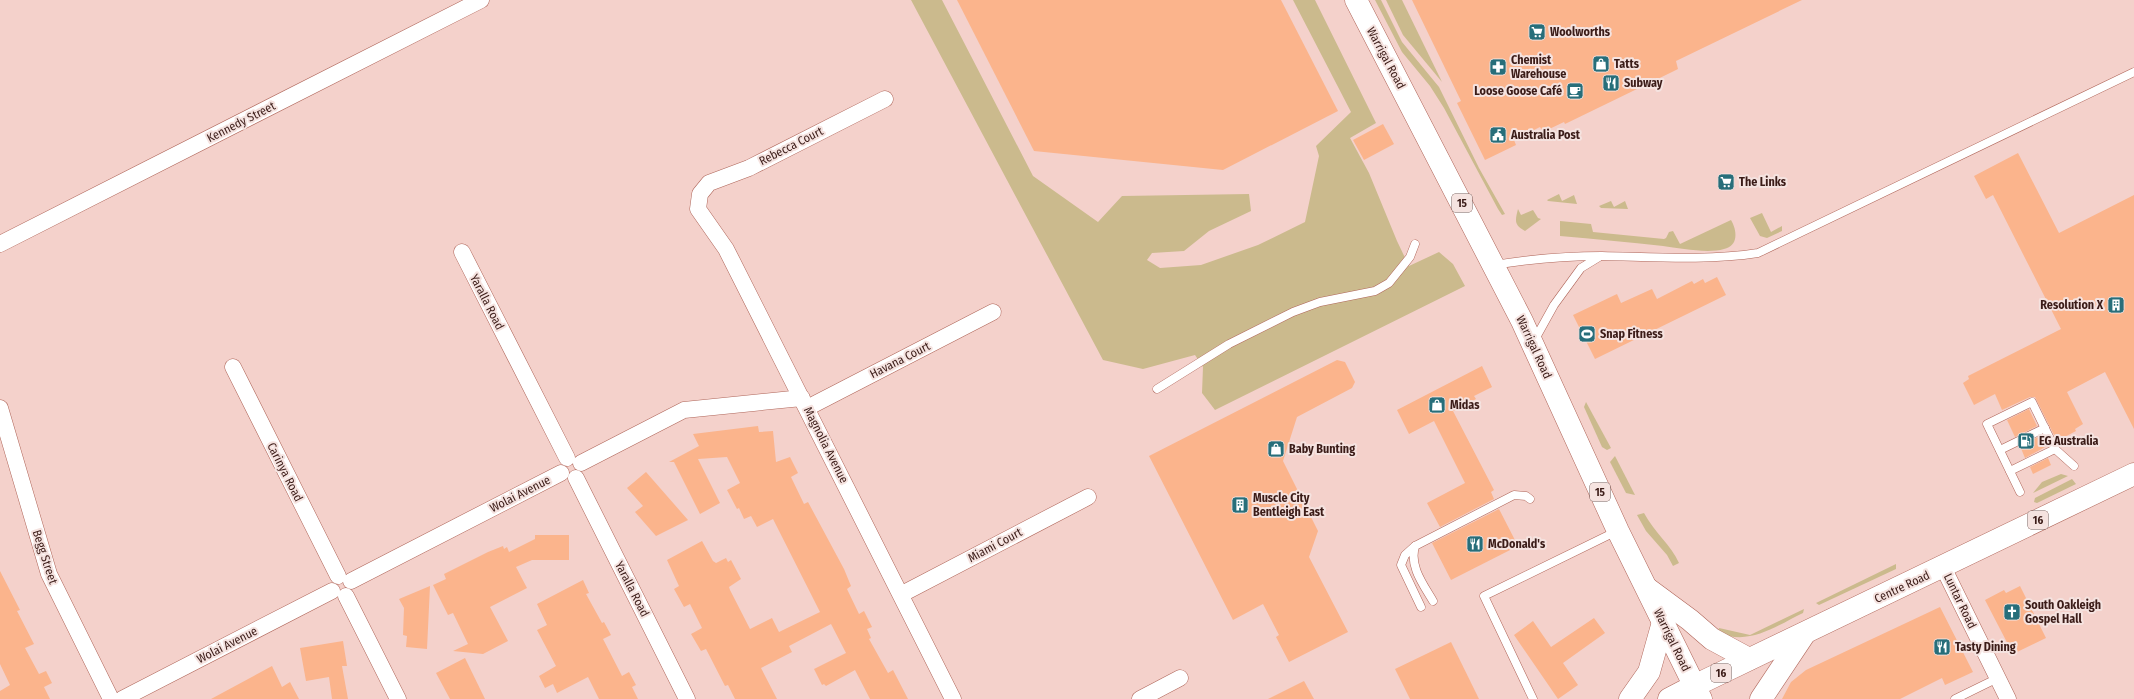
<svg xmlns="http://www.w3.org/2000/svg" width="2134" height="699" font-family="'Fira Sans Condensed',sans-serif">
<style>
.green{fill:#cbba8d}
.building{fill:#fbb48c}
.lines{fill:none;stroke-linecap:round;stroke-linejoin:round}
.lane-casing{stroke:#af6559;stroke-width:9}
.street-casing{stroke:#af6559;stroke-width:17}
.secondary-casing{stroke:#af6559;stroke-width:23}
.primary-casing{stroke:#af6559;stroke-width:23}
.highway-casing{stroke:#af6559;stroke-width:23}
.lane{stroke:#fff;stroke-width:8}
.street{stroke:#fff;stroke-width:16}
.secondary{stroke:#fff;stroke-width:22}
.primary{stroke:#fff;stroke-width:22}
.highway{stroke:#fff;stroke-width:22}
.labels{text-anchor:middle;dominant-baseline:central;stroke-width:4;stroke-linejoin:round;paint-order:stroke}
.shield{fill:#f5e3e0;stroke:#735854;stroke-width:1}
.shield-label{font-size:11px;font-weight:bold;fill:#3b1c18}
.poi-label{font-size:12px;font-weight:bold;fill:#3b1c18;stroke:#f5e3e0;text-anchor:start}
.street-label{font-size:12px;fill:#3b1c18;stroke:#f5e3e0}
</style>
<rect width="100%" height="100%" fill="#f4d1cb"/>
<g class="green">
<path d="M911 0H942L1033 176 1098 222 1122 196 1249 194 1251 211 1209 231 1184 251 1152 253 1147 260 1160 268 1201 265 1258 245 1305 222 1319 156 1316 146 1351 112 1293 0H1315L1376 123 1350 138 1369 173 1397 241 1409 266 1439 252 1453 264 1465 286 1215 410 1202 393 1203 367 1195 355 1143 369 1103 360Z"/>
<path d="M1375 0H1381L1402 42 1439 87 1479 168 1505 214 1502 215 1498 209 1444 108 1430 86 1402 52Z"/>
<path d="M1386 0H1402L1442 82 1403 35Z"/>
<path d="M1559 194 1562 201 1574 195 1577 204 1548 201 1547 200Z"/>
<path d="M1611 201 1614 207 1625 201 1628 209 1601 208 1599 206Z"/>
<path d="M1518 209 1521 215 1533 210 1538 218 1541 219 1525 231C1514 225 1515 221 1518 209Z"/>
<path d="M1762 213 1771 232 1782 226V231L1767 238 1760 236 1750 218Z"/>
<path d="M1731 220C1737 230 1739 246 1724 249 1707 254 1680 248 1663 246 1629 242 1594 239 1560 236V221L1591 224 1593 232 1664 239 1666 238 1669 232 1673 231 1680 244Z"/>
<path d="M1586 402 1611 448 1607 450 1602 447 1584 407Z"/>
<path d="M1615 456 1635 495 1626 493 1610 462Z"/>
<path d="M2061 474 2068 476 2033 493 2042 482Z"/>
<path d="M2072 479 2076 484 2037 503 2034 502 2035 498Z"/>
<path d="M1644 513C1654 532 1671 545 1679 563L1673 566 1667 555 1646 531 1637 515Z"/>
<path d="M1896 564V569L1819 605 1816 603Z"/>
<path d="M1804 609 1803 613C1776 626 1748 647 1718 632L1719 628 1750 635Z"/>
</g>
<g class="building">
<path d="M957 0H1281L1338 111 1223 170 1034 151Z"/>
<path d="M1412 0H1802L1676 61 1678 69 1672 72 1565 124 1564 122 1543 132 1540 127 1514 140 1516 145 1485 160 1457 103 1461 101Z"/>
<path d="M1383 124 1394 144 1364 160 1353 140Z"/>
<path d="M2018 153 2059 233 2134 195V429L2105 372 2067 392 2083 424 2075 429 2076 431 2057 441 2035 397H2030L2002 410 1995 394 1974 405 1963 383 1969 379 1968 376 2061 329 1993 195 1986 199 1974 176Z"/>
<path d="M1717 277 1726 295 1595 359 1573 315 1617 294 1621 303 1652 289 1657 299 1692 281 1694 284 1703 279 1705 283Z"/>
<path d="M1337 360 1345 362 1355 382 1352 388 1297 417 1283 461 1318 531 1309 557 1348 632 1289 662 1276 637 1279 635 1263 604 1233 620 1149 456Z"/>
<path d="M1482 366 1492 387 1474 396 1476 399 1453 411 1494 490 1491 492 1494 499 1440 527 1427 503 1465 483 1434 421 1409 434 1397 410Z"/>
<path d="M2029 409 2037 426 2015 437 2007 420Z"/>
<path d="M758 426 759 432 773 431 776 462 790 457 798 473 791 477 804 504 808 502 844 569 851 586 847 589 859 614 864 611 872 627 867 629 871 638 869 639 888 673 893 670 908 699H870L855 670 826 686 824 684 822 685 814 669 846 653 831 624 789 646 792 652 761 668 777 699H735L728 685 725 686 706 649 701 651 691 634 702 628 690 604 684 607 674 589 679 586 667 560 702 541 713 561 716 563 726 558 728 562 731 560 741 579 729 587 730 590 750 629 772 618 779 632 820 612 773 519 757 527 751 516 744 519 739 508 737 509 727 490 740 483 727 457 698 459 720 503 700 514 674 462H669L699 446 693 434Z"/>
<path d="M2042 435 2047 446 2025 458 2020 446Z"/>
<path d="M2048 458 2051 465 2033 474 2030 467Z"/>
<path d="M646 472 688 520 656 536 635 512 643 506 627 488Z"/>
<path d="M1499 509 1518 546 1451 580 1432 543Z"/>
<path d="M535 535H569V560H532L516 567 527 588 490 607 508 641 483 654 453 651 468 644 453 613 448 615 433 585 446 579 444 574 488 552 503 546 504 549 507 547 509 552 535 539Z"/>
<path d="M0 571 20 610 17 611 34 644 25 648 39 674 46 671 52 683 44 687 50 699H0V691L10 685 0 664Z"/>
<path d="M583 580 589 593 586 594 602 623 604 622 611 635 603 639 622 676 629 672 636 685 632 687 638 699H599L588 677 557 693 553 684 545 688 539 676 556 666 537 630 547 625 537 604Z"/>
<path d="M430 586 427 649 406 647 407 636 403 635 404 608 399 599Z"/>
<path d="M2020 586 2046 638 2013 654 1985 600 2004 590 2006 593Z"/>
<path d="M1940 607 1973 672 1945 685 1942 678 1900 699H1782L1791 682 1806 670Z"/>
<path d="M1594 618 1605 633 1563 663 1578 685 1558 699 1514 635 1533 621 1551 647Z"/>
<path d="M343 641 347 666H342L348 699H332L329 677 306 681 300 648Z"/>
<path d="M1451 642 1479 699H1410L1395 669Z"/>
<path d="M465 658 485 699H450L436 673Z"/>
<path d="M272 666 282 687 290 682 299 699H211Z"/>
<path d="M1304 681 1314 699H1268Z"/>
</g>
<g class="lines">
<g class="lane-casing">
<g id="lane">
<path d="M1495 265C1530 259 1566 256 1602 256 1654 257 1706 261 1758 253L2134 72"/>
<path d="M1534 341 1554 305 1581 268 1599 257"/>
<path d="M1157 389 1229 344 1293 312 1320 302 1375 291 1389 283 1410 257 1415 244"/>
<path d="M2000 450 2045 428"/>
<path d="M2010 471 2055 449"/>
<path d="M2020 492 1987 424 2032 402 2055 449 2074 466"/>
<path d="M1415 546 1405 555 1401 565 1421 607"/>
<path d="M1433 601C1423 584 1409 566 1415 546L1514 495 1526 496 1530 499"/>
<path d="M1533 699 1484 596 1617 531"/>
<path d="M1955 699 1998 678"/>
</g>
</g>
<g class="street-casing">
<g id="street">
<path d="M885 99 749 168 709 183 700 194 698 209 726 249 953 699"/>
<path d="M0 244 481 0"/>
<path d="M462 252 567 458"/>
<path d="M233 367 338 576"/>
<path d="M0 408 49 574 111 699"/>
<path d="M807 408 993 312"/>
<path d="M581 463 684 410 802 398"/>
<path d="M576 478 687 699"/>
<path d="M1943 567 2008 699"/>
<path d="M351 581 561 473"/>
<path d="M902 594 1088 497"/>
<path d="M346 596 398 699"/>
<path d="M122 699 332 591"/>
<path d="M1140 699 1180 678"/>
</g>
</g>
<g class="secondary-casing">
<g id="secondary">
<path d="M1630 699 1649 672 1663 622"/>
<path d="M1669 699 1694 686"/>
</g>
</g>
<g class="primary-casing">
<g id="primary">
<path d="M1648 589 1690 620 1712 639 1749 659"/>
<path d="M1694 686 2134 474"/>
<path d="M1761 699 1805 633"/>
</g>
</g>
<g class="highway-casing">
<path id="highway" d="M1356 0 1522 321 1618 531 1701 699"/>
</g>
<use href="#lane" class="lane"/>
<use href="#street" class="street"/>
<use href="#secondary" class="secondary"/>
<use href="#primary" class="primary"/>
<use href="#highway" class="highway"/>
</g>
<defs>
<g id="supermarket-square" transform="scale(0.9)"><rect x="-9" y="-9" width="18" height="18" rx="4" fill="#276e7a" stroke="#f5e3e0"/><path d="M-6-5.5h2.5l.6 2H6L4.5 2H-2.5L-4.4-4H-6ZM-1.5 3.2a1.3 1.3 0 1 0 .1 0ZM3 3.2a1.3 1.3 0 1 0 .1 0Z" fill="#fff"/></g>
<g id="shop-square" transform="scale(0.9)"><rect x="-9" y="-9" width="18" height="18" rx="4" fill="#276e7a" stroke="#f5e3e0"/><path d="M-5-2.5h2.3a2.7 3.5 0 0 1 5.4 0H5L5.5 6h-11ZM-1.5-2.5h3a1.5 2.3 0 0 0-3 0Z" fill="#fff"/></g>
<g id="pharmacy-square" transform="scale(0.9)"><rect x="-9" y="-9" width="18" height="18" rx="4" fill="#276e7a" stroke="#f5e3e0"/><path d="M-2-6h4v4h4v4h-4v4h-4v-4h-4v-4h4Z" fill="#fff"/></g>
<g id="restaurant-square" transform="scale(0.9)"><rect x="-9" y="-9" width="18" height="18" rx="4" fill="#276e7a" stroke="#f5e3e0"/><path d="M-5-6h1v4h1v-4h1v4h1v-4h1v5L-1.5 .5V6h-2V.5L-5-1ZM5-6V6H3V1.5H1.5Q1.5-4 5-6Z" fill="#fff"/></g>
<g id="cafe-square" transform="scale(0.9)"><rect x="-9" y="-9" width="18" height="18" rx="4" fill="#276e7a" stroke="#f5e3e0"/><path d="M-5.5-4.5H6V0H3Q3 3.5 0 3.5H-2.5Q-5.5 3.5-5.5 0ZM3-3.2v2h1.7v-2ZM-6 4.5H4V6H-6Z" fill="#fff"/></g>
<g id="civic-square" transform="scale(0.9)"><rect x="-9" y="-9" width="18" height="18" rx="4" fill="#276e7a" stroke="#f5e3e0"/><path d="M-.6-6.5H3V-4.5H.6V-3L4-1V1h2V6H-6V1h2V-1L-.6-3ZM-1.2 2.5V6h2.4V2.5Z" fill="#fff"/></g>
<g id="building-square" transform="scale(0.9)"><rect x="-9" y="-9" width="18" height="18" rx="4" fill="#276e7a" stroke="#f5e3e0"/><path d="M-4-6H4V6H1V3H-1V6H-4ZM-2.5-4.3h1.7v1.8h-1.7ZM.8-4.3h1.7v1.8H.8ZM-2.5-1h1.7V.8h-1.7ZM.8-1h1.7V.8H.8Z" fill="#fff"/></g>
<g id="stadium-square" transform="scale(0.9)"><rect x="-9" y="-9" width="18" height="18" rx="4" fill="#276e7a" stroke="#f5e3e0"/><path d="M0-5a6.5 5 0 1 0 0 10a6.5 5 0 1 0 0-10ZM-3.5-1.8h7v3.6h-7Z" fill="#fff"/></g>
<g id="fuel-square" transform="scale(0.9)"><rect x="-9" y="-9" width="18" height="18" rx="4" fill="#276e7a" stroke="#f5e3e0"/><path d="M-5.5-6h7V0h2V4h1.3V-2.5L3-4.5l.8-.8L6-3V5H2.5V1h-1V6h-7ZM-4.2-4.7v3.2H.2V-4.7Z" fill="#fff"/></g>
<g id="church-square" transform="scale(0.9)"><rect x="-9" y="-9" width="18" height="18" rx="4" fill="#276e7a" stroke="#f5e3e0"/><path d="M-1.2-6h2.4v3.5h3.3v2.4h-3.3V6h-2.4V-.1h-3.3v-2.4h3.3Z" fill="#fff"/></g>
</defs>
<g fill-rule="evenodd">
<use href="#supermarket-square" x="1537" y="32"/>
<use href="#shop-square" x="1601" y="64"/>
<use href="#pharmacy-square" x="1498" y="67"/>
<use href="#restaurant-square" x="1611" y="83"/>
<use href="#cafe-square" x="1575" y="91"/>
<use href="#civic-square" x="1498" y="135"/>
<use href="#supermarket-square" x="1726" y="182"/>
<use href="#building-square" x="2116" y="305"/>
<use href="#stadium-square" x="1587" y="334"/>
<use href="#shop-square" x="1437" y="405"/>
<use href="#fuel-square" x="2026" y="441"/>
<use href="#shop-square" x="1276" y="449"/>
<use href="#building-square" x="1240" y="505"/>
<use href="#restaurant-square" x="1475" y="544"/>
<use href="#church-square" x="2012" y="612"/>
<use href="#restaurant-square" x="1942" y="647"/>
</g>
<g class="labels">
<g class="shield">
<rect x="1452" y="194" width="20" height="18" rx="3"/>
<rect x="1590" y="483" width="20" height="18" rx="3"/>
<rect x="2028" y="511" width="20" height="18" rx="3"/>
<rect x="1711" y="664" width="20" height="18" rx="3"/>
</g>
<g class="shield-label">
<text x="1462" y="203">15</text>
<text x="1600" y="492">15</text>
<text x="2038" y="520">16</text>
<text x="1721" y="673">16</text>
</g>
<g class="poi-label">
<text x="1550" y="32">Woolworths</text>
<text x="1511" y="60">Chemist<tspan x="1511" dy="14">Warehouse</tspan></text>
<text x="1614" y="64">Tatts</text>
<text x="1624" y="83">Subway</text>
<text x="1562" y="91" text-anchor="end">Loose Goose Café</text>
<text x="1511" y="135">Australia Post</text>
<text x="1739" y="182">The Links</text>
<text x="2103" y="305" text-anchor="end">Resolution X</text>
<text x="1600" y="334">Snap Fitness</text>
<text x="1450" y="405">Midas</text>
<text x="2039" y="441">EG Australia</text>
<text x="1289" y="449">Baby Bunting</text>
<text x="1253" y="498">Muscle City<tspan x="1253" dy="14">Bentleigh East</tspan></text>
<text x="1488" y="544">McDonald's</text>
<text x="2025" y="605">South Oakleigh<tspan x="2025" dy="14">Gospel Hall</tspan></text>
<text x="1955" y="647">Tasty Dining</text>
</g>
<g class="street-label">
<text transform="translate(1386 58) rotate(62)">Warrigal Road</text>
<text transform="translate(241 122) rotate(-27)">Kennedy Street</text>
<text transform="translate(791 146) rotate(-27)">Rebecca Court</text>
<text transform="translate(487 302) rotate(63)">Yaralla Road</text>
<text transform="translate(1534 347) rotate(65)">Warrigal Road</text>
<text transform="translate(900 360) rotate(-27)">Havana Court</text>
<text transform="translate(826 445) rotate(63)">Magnolia Avenue</text>
<text transform="translate(285 472) rotate(63)">Carinya Road</text>
<text transform="translate(520 494) rotate(-27)">Wolai Avenue</text>
<text transform="translate(995 545) rotate(-28)">Miami Court</text>
<text transform="translate(45 557) rotate(72)">Begg Street</text>
<text transform="translate(1902 587) rotate(-25)">Centre Road</text>
<text transform="translate(632 589) rotate(63)">Yaralla Road</text>
<text transform="translate(1960 601) rotate(64)">Luntar Road</text>
<text transform="translate(1672 640) rotate(64)">Warrigal Road</text>
<text transform="translate(227 645) rotate(-27)">Wolai Avenue</text>
</g>
</g>
</svg>
